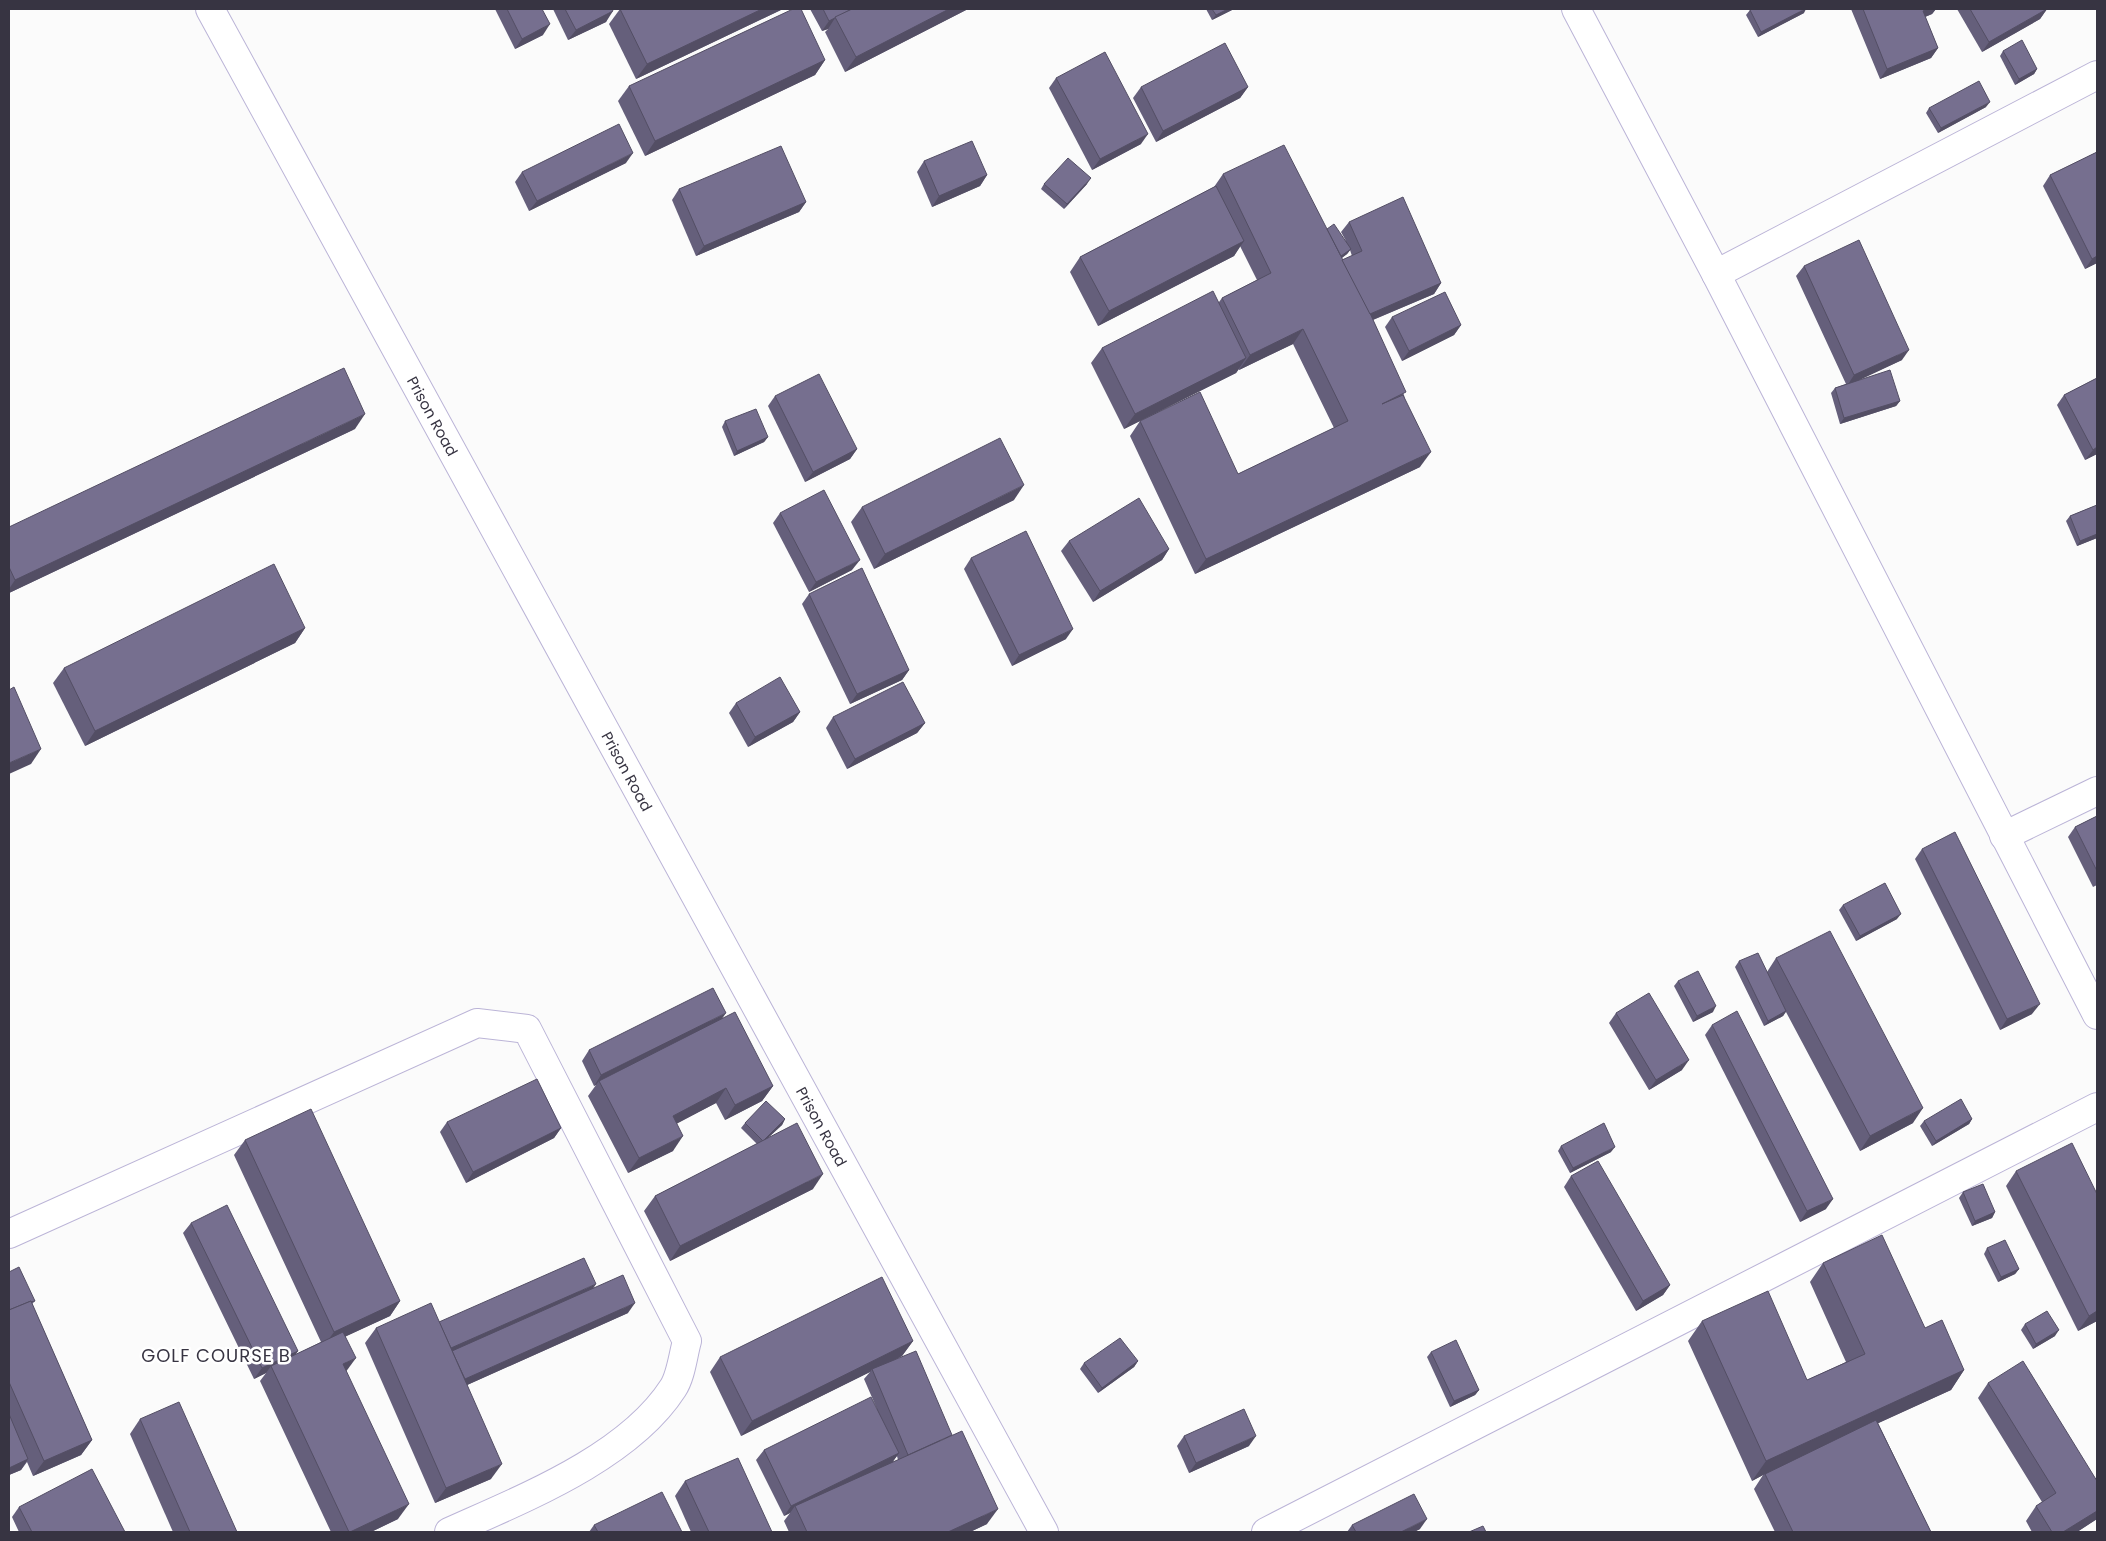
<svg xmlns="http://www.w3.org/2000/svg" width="2106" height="1541" font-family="Poppins,sans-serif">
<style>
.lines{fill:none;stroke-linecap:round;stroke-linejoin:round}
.minor-casing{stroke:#bbb4d7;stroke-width:30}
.minor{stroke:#fff;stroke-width:28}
.wall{fill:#655f7b;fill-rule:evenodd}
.shaded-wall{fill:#534e64}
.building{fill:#766f8f;stroke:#534e64}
.labels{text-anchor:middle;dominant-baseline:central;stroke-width:5;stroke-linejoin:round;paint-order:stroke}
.street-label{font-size:15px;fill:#373442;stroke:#fff}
.quarter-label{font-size:18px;letter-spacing:1px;fill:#373442;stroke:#fff}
</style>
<rect width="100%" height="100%" fill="#fbfbfb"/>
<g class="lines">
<g class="minor-casing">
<g id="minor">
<path id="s1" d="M210 9 1044 1532"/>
<path d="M1576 9 1716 274 2097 1015"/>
<path d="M1716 274 2097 75"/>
<path d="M2004 836 2097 791"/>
<path d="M9 1234 477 1023 527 1029 687 1341C683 1355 681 1376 673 1388 628 1458 522 1499 449 1532"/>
<path d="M1266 1532 2097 1107"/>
</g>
</g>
<use href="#minor" class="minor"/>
</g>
<g class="wall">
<path d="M495 9H542L543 35 515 49Z"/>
<path d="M553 9H612L606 22 568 40Z"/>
<path d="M620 9H783L636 79 609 24Z"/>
<path d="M810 9H968L845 72 825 32 828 29 822 31Z"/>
<path d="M1206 9H1234L1212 20Z"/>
<path d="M1851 9H1936L1932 14 1925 17 1938 48 1931 58 1880 79Z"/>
<path d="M1957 9H2047L2040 19 1982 52Z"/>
<path d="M1750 10 1804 13 1758 37 1746 15Z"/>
<path d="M2003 51 2037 69 2034 74 2015 85 2000 56Z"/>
<path d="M825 60 815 75 645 156 618 101 629 86Z"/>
<path d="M1056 78 1141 144 1092 170 1049 88Z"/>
<path d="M1141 87H1248L1240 98 1156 142 1133 98Z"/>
<path d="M1986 107 1938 133 1926 113 1929 108Z"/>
<path d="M2097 152V263L2085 269 2043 186 2050 175Z"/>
<path d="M924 161 987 175 980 186 932 207 917 172Z"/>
<path d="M626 163 529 211 515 182 522 172Z"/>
<path d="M1223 174 1327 229 1346 241 1341 232 1349 222 1441 283 1434 294 1373 320 1404 395 1420 467 1195 574 1130 436 1140 421 1238 474 1334 428 1293 344 1239 370V369L1236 373 1124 429 1091 363 1102 348 1219 302 1222 298 1257 280 1240 246 1234 256 1098 326 1070 272 1080 257 1214 187ZM1350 250 1352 256 1342 260V258L1347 254Z"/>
<path d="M1044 184H1087L1064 209 1041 189Z"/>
<path d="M679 189 806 202 799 212 696 256 672 200Z"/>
<path d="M1804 266 1902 360 1858 380 1900 401 1896 406 1840 424 1831 393 1835 388 1846 384 1796 276Z"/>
<path d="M1392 317 1461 325 1454 335 1402 361 1385 327Z"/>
<path d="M2097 378V454L2085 460 2057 405 2064 395Z"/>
<path d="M775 396 857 449 850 459 805 482 768 406Z"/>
<path d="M725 421 768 437 764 442 734 456 722 427Z"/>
<path d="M355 429 9 593V527Z"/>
<path d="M1014 500 874 569 851 522 862 507Z"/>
<path d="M2097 505V538L2077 546 2066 521 2070 516Z"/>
<path d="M780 513 852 570 809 592 773 523Z"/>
<path d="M1069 541 1169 549 1162 560 1093 602 1061 551Z"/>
<path d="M971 558 1066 639 1012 666 964 569Z"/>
<path d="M809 594 909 670 902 680 850 704 802 604Z"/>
<path d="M305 628 295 643 85 746 53 683 64 668Z"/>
<path d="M736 703 800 712 793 722 748 747 729 713Z"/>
<path d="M833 717 925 723 917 733 847 769 826 728Z"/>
<path d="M2097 816V885L2093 887 2068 837 2075 827Z"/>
<path d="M1922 849 2032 1014 2000 1030 1915 859Z"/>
<path d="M1843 905 1897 919 1856 941 1839 910Z"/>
<path d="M1776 958 1913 1123 1860 1151 1786 1012 1783 1016 1764 1026 1735 967 1739 961 1767 972Z"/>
<path d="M1678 981 1713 1012 1693 1022 1674 986Z"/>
<path d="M1616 1013 1682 1070 1649 1090 1609 1023Z"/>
<path d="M722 1018 773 1086 762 1101 725 1120 716 1103 677 1123 673 1151 628 1173 588 1096 596 1085 594 1086 582 1061 589 1050Z"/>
<path d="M1712 1025 1826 1209 1800 1222 1705 1035Z"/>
<path d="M785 1119 782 1125 768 1138 813 1189 670 1261 644 1211 655 1196 757 1144 741 1128 745 1123Z"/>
<path d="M1972 1119 1969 1124 1932 1146 1920 1126 1924 1121Z"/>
<path d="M447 1122 561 1128 554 1138 466 1183 440 1132Z"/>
<path d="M245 1140 400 1301 390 1316 346 1336V1372L398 1519 371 1532H331L260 1381 266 1373 254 1379 183 1233 191 1223 298 1351 295 1355 321 1342 234 1155Z"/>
<path d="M1561 1146 1611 1152 1570 1173 1558 1151Z"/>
<path d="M2016 1171 2097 1194V1321L2078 1331 2006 1186Z"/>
<path d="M1571 1176 1670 1285 1663 1295 1636 1311 1564 1187Z"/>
<path d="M1963 1192 1995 1212 1992 1218 1972 1226 1959 1198Z"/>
<path d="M1987 1248 2019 1269 2015 1274 1998 1282 1984 1254Z"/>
<path d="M1823 1263 1925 1328 1964 1370 1951 1390 1878 1423 1931 1532H1775L1754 1489 1763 1475 1752 1481 1688 1341 1702 1321 1807 1380 1846 1362 1810 1282Z"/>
<path d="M9 1272 35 1301 32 1304 92 1440 81 1455 33 1476 27 1462 21 1470 9 1475Z"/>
<path d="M594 1288 628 1313 467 1385 491 1479 435 1503 365 1343 376 1328 439 1322Z"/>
<path d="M2025 1324 2055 1336 2033 1349 2021 1330Z"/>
<path d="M913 1341 902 1356 895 1360 987 1524 970 1532H789L784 1521 790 1513 784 1516 756 1460 764 1450 877 1409 864 1379 870 1372 741 1436 710 1372 720 1357ZM897 1456 898 1460 892 1462Z"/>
<path d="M1431 1352 1479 1390 1475 1395 1450 1407 1427 1357Z"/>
<path d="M1138 1361 1134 1367 1098 1393 1080 1369 1084 1363Z"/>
<path d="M1988 1383 2097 1481V1519L2077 1532H2032L2026 1521 2036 1506 2042 1502 1978 1398Z"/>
<path d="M140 1419 237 1532H173L130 1434Z"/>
<path d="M1184 1436 1249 1446 1189 1473 1177 1446Z"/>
<path d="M685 1481 772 1532H691L675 1496Z"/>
<path d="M19 1507 125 1532H19L12 1517Z"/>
<path d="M594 1525 682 1532H589Z"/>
<path d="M1352 1525 1420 1529 1414 1532H1347Z"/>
</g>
<g class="shaded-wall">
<path d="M762 9H783L636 79 647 64Z"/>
<path d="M949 9H968L845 72 856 57Z"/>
<path d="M1228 9H1234L1212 20 1216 15Z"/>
<path d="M1805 9H1806L1804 13 1758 37 1761 32Z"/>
<path d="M1927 9H1936L1932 14 1915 21 1923 11Z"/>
<path d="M2047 9 2040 19 1982 52 1989 42Z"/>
<path d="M613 11 606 22 568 40 576 30Z"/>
<path d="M835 18 828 29 822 31 829 21Z"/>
<path d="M550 24 543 35 515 49 522 39Z"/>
<path d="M1938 48 1931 58 1880 79 1887 69Z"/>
<path d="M825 60 815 75 645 156 655 141Z"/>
<path d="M2037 69 2034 74 2015 85 2019 79Z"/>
<path d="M1248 87 1240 98 1156 142 1163 131Z"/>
<path d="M1990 102 1986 107 1938 133 1941 128Z"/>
<path d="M1148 134 1141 144 1092 170 1100 159Z"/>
<path d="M633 153 626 163 529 211 537 201Z"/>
<path d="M987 175 980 186 932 207 939 196Z"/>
<path d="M1091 178 1087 184 1064 209 1067 204Z"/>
<path d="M806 202 799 212 696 256 704 246Z"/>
<path d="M1244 241 1234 256 1098 326 1109 311Z"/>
<path d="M1351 249 1347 254 1330 266 1333 261Z"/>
<path d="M2097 256V263L2085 269 2092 259Z"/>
<path d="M1441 283 1434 294 1358 326 1366 316Z"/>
<path d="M1461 325 1454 335 1402 361 1409 351Z"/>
<path d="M1303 329 1293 344 1239 370 1250 355Z"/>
<path d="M1909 350 1902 360 1847 386 1854 375Z"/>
<path d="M1246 358 1236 373 1124 429 1135 414Z"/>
<path d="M1900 401 1896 406 1840 424 1844 418Z"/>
<path d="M365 414 355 429 9 593V589L15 580Z"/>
<path d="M768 437 764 442 734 456 737 451Z"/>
<path d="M2097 447V454L2085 460 2093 450Z"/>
<path d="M857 449 850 459 805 482 813 472Z"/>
<path d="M1431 452 1420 467 1195 574 1206 559Z"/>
<path d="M1024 485 1014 500 874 569 885 554Z"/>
<path d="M2097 534V538L2077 546 2080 541Z"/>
<path d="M1169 549 1162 560 1093 602 1100 591Z"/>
<path d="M860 560 852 570 809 592 816 582Z"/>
<path d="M305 628 295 643 85 746 95 731Z"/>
<path d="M1073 629 1066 639 1012 666 1019 655Z"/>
<path d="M909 670 902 680 850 704 857 694Z"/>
<path d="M800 712 793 722 748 747 755 737Z"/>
<path d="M925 723 917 733 847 769 855 759Z"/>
<path d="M41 749 31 764 9 774V763Z"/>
<path d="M1901 914 1897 919 1856 941 1860 936Z"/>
<path d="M2040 1004 2032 1014 2000 1030 2007 1019Z"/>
<path d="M1716 1006 1713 1012 1693 1022 1697 1016Z"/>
<path d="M1786 1011 1783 1016 1764 1026 1768 1021Z"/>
<path d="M726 1013 719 1023 599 1081 596 1085 594 1086 601 1075Z"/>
<path d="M1689 1060 1682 1070 1649 1090 1656 1080Z"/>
<path d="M773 1086 762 1101 725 1120 735 1105Z"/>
<path d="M726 1088 716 1103 663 1131 673 1116Z"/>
<path d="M1923 1108 1913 1123 1860 1151 1870 1136Z"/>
<path d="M785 1119 782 1125 759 1146 763 1141Z"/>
<path d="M1972 1119 1969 1124 1932 1146 1936 1141Z"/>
<path d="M561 1128 554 1138 466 1183 473 1172Z"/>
<path d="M683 1136 673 1151 628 1173 639 1158Z"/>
<path d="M1615 1147 1611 1152 1570 1173 1573 1168Z"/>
<path d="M823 1174 813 1189 670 1261 680 1246Z"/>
<path d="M1833 1199 1826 1209 1800 1222 1807 1211Z"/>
<path d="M1995 1212 1992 1218 1972 1226 1975 1221Z"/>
<path d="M2019 1269 2015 1274 1998 1282 2001 1277Z"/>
<path d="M596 1284 589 1295 452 1355 449 1349Z"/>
<path d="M1670 1285 1663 1295 1636 1311 1643 1301Z"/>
<path d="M400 1301 390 1316 323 1347 334 1332Z"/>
<path d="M635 1303 628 1313 456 1390 463 1380Z"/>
<path d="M2097 1311V1321L2078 1331 2089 1316Z"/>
<path d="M2059 1330 2055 1336 2033 1349 2036 1344Z"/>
<path d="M913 1341 902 1356 872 1371V1369L870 1372 741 1436 752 1421Z"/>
<path d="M298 1351 291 1361 271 1366 266 1373 254 1379 262 1368Z"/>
<path d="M356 1358 345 1373 343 1364Z"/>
<path d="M1138 1361 1134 1367 1098 1393 1102 1388Z"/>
<path d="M1964 1370 1951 1390 1765 1475V1474L1763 1475 1752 1481 1766 1461Z"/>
<path d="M1479 1390 1475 1395 1450 1407 1454 1401Z"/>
<path d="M1256 1436 1249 1446 1189 1473 1196 1463Z"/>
<path d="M92 1440 81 1455 33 1476 44 1461Z"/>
<path d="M899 1453 892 1463 795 1506 790 1513 784 1516 791 1506Z"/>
<path d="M28 1459 21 1470 9 1475V1468Z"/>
<path d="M502 1464 491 1479 435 1503 446 1488Z"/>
<path d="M409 1504 398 1519 371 1532H350Z"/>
<path d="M998 1509 987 1524 970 1532H948Z"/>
<path d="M2097 1511V1519L2077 1532H2063Z"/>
<path d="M1427 1519 1420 1529 1414 1532H1401Z"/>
</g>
<g class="building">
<path d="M507 9H542L550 24 522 39Z"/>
<path d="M565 9H612L613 11 576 30Z"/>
<path d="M620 9H762L647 64Z"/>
<path d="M793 9H801L825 60 655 141 629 86Z"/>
<path d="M823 9H852L829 21Z"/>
<path d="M852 9H949L856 57 835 17Z"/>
<path d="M1212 9H1228L1216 15Z"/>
<path d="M1753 9H1805L1761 32 1750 10Z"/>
<path d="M1863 9H1927L1923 11 1938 48 1887 69Z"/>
<path d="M1970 9H2047L1989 42Z"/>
<path d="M2022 40 2037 69 2019 79 2003 51Z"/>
<path d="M1225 43 1248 87 1163 131 1141 87Z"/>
<path d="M1105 52 1148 134 1100 159 1056 78Z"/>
<path d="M1979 81 1990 102 1941 128 1929 108Z"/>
<path d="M619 124 633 153 537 201 522 172Z"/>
<path d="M972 141 987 175 939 196 924 161Z"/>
<path d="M1284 145 1369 311 1406 392 1382 404 1403 395 1431 452 1206 559 1140 421 1200 392 1238 474 1348 421 1303 329 1250 355 1222 298 1271 273 1223 174Z"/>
<path d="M781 146 806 202 704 246 679 189Z"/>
<path d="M2097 152V256L2092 259 2050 175Z"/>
<path d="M1068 158 1091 178 1067 204 1044 184Z"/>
<path d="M1216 186 1244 241 1109 311 1080 257Z"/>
<path d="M1403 197 1441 283 1370 314 1342 260 1362 251 1349 222Z"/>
<path d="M1334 224 1351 249 1341 256 1327 229Z"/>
<path d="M1859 240 1909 350 1854 375 1804 266Z"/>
<path d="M1213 291 1246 358 1135 414 1102 348Z"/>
<path d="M1445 292 1461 325 1409 351 1392 317Z"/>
<path d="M344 368 365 414 15 580 9 567V527Z"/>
<path d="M1890 370 1900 401 1844 418 1835 388Z"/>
<path d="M819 374 857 449 813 472 775 396Z"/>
<path d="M2097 378V447L2093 450 2064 395Z"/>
<path d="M756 409 768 437 737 451 725 421Z"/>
<path d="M1000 438 1024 485 885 554 862 507Z"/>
<path d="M824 490 860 560 816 582 780 513Z"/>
<path d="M1139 498 1169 549 1100 591 1069 541Z"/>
<path d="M2097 505V534L2080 541 2070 516Z"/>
<path d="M1026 531 1073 629 1019 655 971 558Z"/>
<path d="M274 564 305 628 95 731 64 668Z"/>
<path d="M862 568 909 670 857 694 809 594Z"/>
<path d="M780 677 800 712 755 737 736 703Z"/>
<path d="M903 682 925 723 855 759 833 717Z"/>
<path d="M14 687 41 749 9 763V690Z"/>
<path d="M2097 816V871L2075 827Z"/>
<path d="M1955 832 2040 1004 2007 1019 1922 849Z"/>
<path d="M1885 883 1901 914 1860 936 1843 905Z"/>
<path d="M1830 931 1923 1108 1870 1136 1776 958Z"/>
<path d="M1758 953 1786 1011 1768 1021 1739 961Z"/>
<path d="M1698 971 1716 1006 1697 1016 1678 981Z"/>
<path d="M713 988 726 1013 601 1075 589 1050Z"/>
<path d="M1649 993 1689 1060 1656 1080 1616 1013Z"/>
<path d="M1737 1011 1833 1199 1807 1211 1712 1025Z"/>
<path d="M735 1012 773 1086 735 1105 726 1088 673 1116 683 1136 639 1158 599 1081Z"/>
<path d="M537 1079 561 1128 473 1172 447 1122Z"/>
<path d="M1961 1099 1972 1119 1936 1141 1924 1121Z"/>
<path d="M766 1101 785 1119 763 1141 745 1123Z"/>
<path d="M311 1109 400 1301 334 1332 245 1140Z"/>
<path d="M797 1123 823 1174 680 1246 655 1196Z"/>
<path d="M1604 1123 1615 1147 1573 1168 1561 1146Z"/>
<path d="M2072 1143 2097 1194V1311L2089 1316 2016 1171Z"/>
<path d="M1598 1161 1670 1285 1643 1301 1571 1176Z"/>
<path d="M1983 1184 1995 1212 1975 1221 1963 1192Z"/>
<path d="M227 1205 298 1351 262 1368 191 1223Z"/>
<path d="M1882 1235 1925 1328 1942 1320 1964 1370 1766 1461 1702 1321 1768 1291 1807 1380 1865 1354 1823 1263Z"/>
<path d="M2005 1240 2019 1269 2001 1277 1987 1248Z"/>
<path d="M584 1258 596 1284 451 1348 439 1322Z"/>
<path d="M19 1267 35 1301 31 1302V1301L9 1310V1272Z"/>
<path d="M623 1275 635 1303 465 1379 452 1351Z"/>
<path d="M882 1277 913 1341 752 1421 720 1357Z"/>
<path d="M31 1301 92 1440 44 1461 9 1382V1310Z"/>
<path d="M431 1303 502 1464 446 1488 376 1328Z"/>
<path d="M2047 1311 2059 1330 2036 1344 2025 1324Z"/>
<path d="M343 1332 356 1358 343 1364 409 1504 350 1532H349L271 1366Z"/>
<path d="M1120 1338 1138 1361 1102 1388 1084 1363Z"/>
<path d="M1456 1340 1479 1390 1454 1401 1431 1352Z"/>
<path d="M916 1351 952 1435 908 1455 872 1369Z"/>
<path d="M2023 1361 2097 1481V1511L2063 1532H2052L2036 1506 2056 1493 1988 1383Z"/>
<path d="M871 1397 899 1453 791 1506 764 1450Z"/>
<path d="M179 1402 237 1532H190L140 1419Z"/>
<path d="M1244 1409 1256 1436 1196 1463 1184 1436Z"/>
<path d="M9 1414 28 1459 9 1468Z"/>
<path d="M1876 1420 1931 1532H1793L1765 1474Z"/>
<path d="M962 1431 998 1509 948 1532H807L795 1506Z"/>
<path d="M738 1458 772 1532H709L685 1481Z"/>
<path d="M92 1469 125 1532H32L19 1507Z"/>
<path d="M662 1492 682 1532H598L594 1525Z"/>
<path d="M1414 1494 1427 1519 1401 1532H1356L1352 1525Z"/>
<path d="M1483 1526 1486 1532H1469Z"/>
</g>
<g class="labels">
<g class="street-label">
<text stroke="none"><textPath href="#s1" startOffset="464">Prison Road</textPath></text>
<text stroke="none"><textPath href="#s1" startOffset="869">Prison Road</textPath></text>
<text stroke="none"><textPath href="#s1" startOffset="1274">Prison Road</textPath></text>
</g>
<g class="quarter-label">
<text x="216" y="1355">GOLF COURSE B</text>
</g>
</g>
<rect width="2106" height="1541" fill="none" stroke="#373442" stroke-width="20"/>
</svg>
